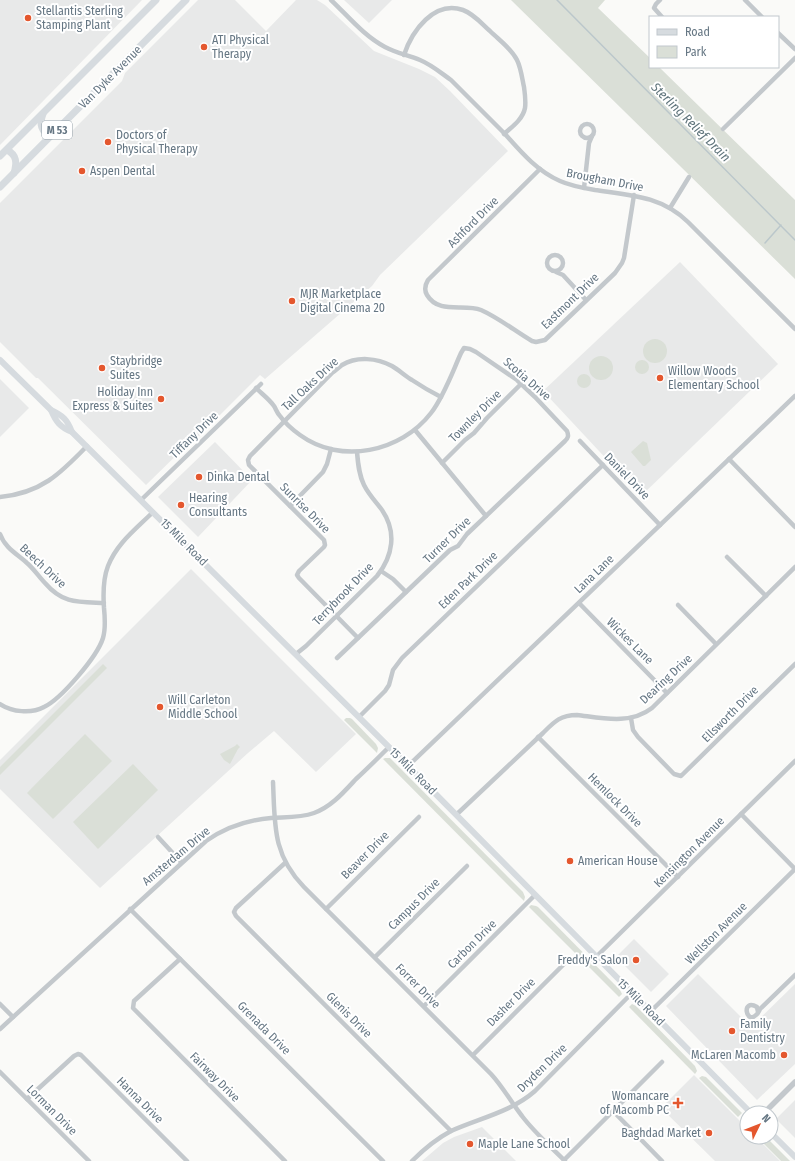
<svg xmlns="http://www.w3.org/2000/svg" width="795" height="1161" font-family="'Fira Sans Condensed',sans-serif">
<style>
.built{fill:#e8e9e9}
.green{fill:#dadfd7}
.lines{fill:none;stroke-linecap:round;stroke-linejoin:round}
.stream{stroke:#bbc7cb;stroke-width:1.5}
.minor{stroke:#c3c8cc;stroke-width:4.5}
.tertiary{stroke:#c3c8cc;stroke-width:5.5}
.secondary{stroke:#d6dbdf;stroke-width:6}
.primary{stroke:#d6dbdf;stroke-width:7}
.poi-dot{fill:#e4572e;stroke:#fff;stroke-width:1.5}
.labels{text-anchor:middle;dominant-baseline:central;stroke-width:4;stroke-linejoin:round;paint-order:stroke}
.shield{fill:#fff;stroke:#939fa8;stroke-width:1}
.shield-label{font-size:11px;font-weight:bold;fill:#657683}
.poi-label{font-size:12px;fill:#657683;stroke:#fff;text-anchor:start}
.street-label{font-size:12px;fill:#657683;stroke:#fff}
.water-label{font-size:13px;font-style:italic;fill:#60757c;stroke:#fff}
</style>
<rect width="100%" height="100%" fill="#fafaf8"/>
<g class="built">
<path d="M0 0H142L0 145Z"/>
<path d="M198 0H235L266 31 296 0H317L325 5 374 51 419 69 435 77 450 91 508 151 380 275 372 286 265 379 260 375 196 439 194 438 146 485 38 378H36L0 342V203L122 81 125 73Z"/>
<path d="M344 0H392L369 23Z"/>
<path d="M680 262 778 364 641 496 543 391Z"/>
<path d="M0 379 29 408 0 437Z"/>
<path d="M215 442 252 480 198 537 158 497Z"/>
<path d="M191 569 356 734 316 772 274 731 248 753 100 888 0 789V760Z"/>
<path d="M634 939 669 974 651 992 616 957Z"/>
<path d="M698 974 751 1027 795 984V1064L757 1100 666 1006Z"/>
<path d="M694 1075 747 1128V1137H756L780 1161H715L661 1108Z"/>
<path d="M795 1100V1138L776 1119Z"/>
<path d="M482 1127 516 1161H422L443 1143 454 1137Z"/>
</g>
<g class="green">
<path d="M511 0H605L598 8 650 58V67H659L795 200V279Z"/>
<circle cx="655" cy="351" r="12"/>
<circle cx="601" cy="368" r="12"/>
<circle cx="642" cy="367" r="7"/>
<circle cx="584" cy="381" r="7"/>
<path d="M643 441 647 443 651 460 645 466H643L631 452Z"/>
<path d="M103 664 107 668 0 775V767Z"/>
<path d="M346 718H350L352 719 376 744 378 748 377 753 344 720Z"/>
<path d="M85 734 112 761 53 819 27 793Z"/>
<path d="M237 744 240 747 238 749 230 764 224 760 220 754 235 746Z"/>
<path d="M385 758H390L392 760 523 892 525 897 524 901 383 759Z"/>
<path d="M133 764 158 790 98 849 73 822Z"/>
<path d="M531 905 536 906 538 907 620 990 622 994 619 997 529 907Z"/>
<path d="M632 1004 636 1006 695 1066 697 1071 695 1074 629 1007Z"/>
<path d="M702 1076 706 1077 742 1113 738 1117 699 1078Z"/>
<path d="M761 1137H766L790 1161H781L759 1139Z"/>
</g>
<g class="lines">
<g class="stream">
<path d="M557 0 795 240"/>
<path d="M765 243 781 225"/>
</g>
<g class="minor">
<path d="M331 0C348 16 364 36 385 47 396 53 408 55 420 60 432 65 441 73 451 80 469 98 487 116 505 134 521 152 537 171 560 181 571 186 583 188 595 190 630 195 661 196 688 222L795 329"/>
<path d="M660 0 656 4 654 8 662 17"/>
<path d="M745 0 762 17"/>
<path d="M778 33 795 49"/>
<path d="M404 55C412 31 434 0 463 10 474 14 482 24 490 31 499 40 511 48 517 60 521 68 522 78 524 87 525 94 526 101 525 108 523 119 512 127 504 134"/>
<circle cx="587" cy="131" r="7"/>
<path d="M723 129 795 58"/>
<path d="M540 169 428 280C425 285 424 290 427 295 439 315 464 303 481 310 499 318 515 331 532 341L536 342 545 340 615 273 622 263 624 258 634 195"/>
<path d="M584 188 589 143 592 136"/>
<path d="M670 208 689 177"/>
<circle cx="555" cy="263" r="8"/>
<path d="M556 272 563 275 586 300"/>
<path d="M256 388C262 394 269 399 274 406 276 409 277 413 280 416 285 423 293 430 300 435 341 465 401 452 431 413 444 396 452 373 461 353L464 348 470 349 476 352 517 380 535 397 567 431C569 436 568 438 565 441L467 534 458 546 450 550 337 658"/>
<path d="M415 430 486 516"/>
<path d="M580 441 660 525"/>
<path d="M729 459 795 527"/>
<path d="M442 463 465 440 474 433 487 418 521 384"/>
<path d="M0 497C41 493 60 474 87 446"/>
<path d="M141 500 261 384"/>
<path d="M290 506 323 472 327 464 331 449"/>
<path d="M0 534C5 548 17 554 27 563 34 569 39 577 45 583 63 604 78 602 104 603"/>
<path d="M727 557 766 596"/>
<path d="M381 571 393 579 406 592"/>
<path d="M579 603 667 693"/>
<path d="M678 605 716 644"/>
<path d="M358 638 299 578 297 575 299 571 324 547 325 545 324 540 249 465 248 460 250 456 332 373C335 371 338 368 342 365 357 356 377 358 392 366 399 370 405 376 412 380 421 386 431 392 441 397"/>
<path d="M296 654 306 646 377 576C393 556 397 532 382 510 376 502 369 495 364 485 359 475 358 464 357 452"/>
<path d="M0 704C12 712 31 714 44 707 61 699 97 657 103 638 106 628 105 618 104 608 103 594 103 579 108 566 117 543 136 529 153 512"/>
<path d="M359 717 385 691 389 685 393 670 402 658 603 465"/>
<path d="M631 718 633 730 638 737 674 774 681 776 795 664"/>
<path d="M538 737 678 877"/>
<path d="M408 766 795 396"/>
<path d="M273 782C275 824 272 854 304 887L491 1074C503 1087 511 1102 522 1116 534 1132 550 1146 565 1161"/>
<path d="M741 814 795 869"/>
<path d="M456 815 543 733C554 722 560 715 577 715 602 718 630 725 652 708L795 567"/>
<path d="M158 837 181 862"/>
<path d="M285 863 236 908 234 912 236 916 451 1131"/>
<path d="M130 909 383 1161"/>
<path d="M326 909 419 817"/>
<path d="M375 957 467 866"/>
<path d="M596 957 795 761"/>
<path d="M180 959 134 1001 133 1008 285 1161"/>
<path d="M0 1004 13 1017"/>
<path d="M424 1006 535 895"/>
<path d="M650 1012 795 869"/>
<path d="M758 1012 757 1007C741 998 746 1025 756 1015 758 1014 759 1011 760 1009L795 975"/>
<path d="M0 1029 206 841C226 827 247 820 271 818 285 817 300 818 314 813 331 807 343 793 356 779 367 769 378 758 389 747"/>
<path d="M473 1055 564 964"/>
<path d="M0 1072 89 1161"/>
<path d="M27 1099 74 1056 78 1054 81 1055 187 1161"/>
<path d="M613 1111 662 1161"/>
<path d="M564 1160 662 1062"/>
<path d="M412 1161C424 1149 436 1139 451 1131 480 1118 511 1112 535 1091L632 993"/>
</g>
<path class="tertiary" d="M764 1113 795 1082"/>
<g class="secondary">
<path d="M0 360 51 410C63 416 67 419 72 432"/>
<path d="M51 410C56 422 60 427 72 432L408 766 751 1113"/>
<path d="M771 1133 795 1157"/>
</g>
<g class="primary">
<path d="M43 114C39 124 41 132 51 136"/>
<path d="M7 150C17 155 17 163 14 173"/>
<path d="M0 156 156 0"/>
<path d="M0 187 186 0"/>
</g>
</g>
<g class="poi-dot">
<circle cx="28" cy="18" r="4"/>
<circle cx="204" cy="47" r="4"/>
<circle cx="108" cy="142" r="4"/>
<circle cx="82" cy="171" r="4"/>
<circle cx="292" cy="301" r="4"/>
<circle cx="102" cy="368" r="4"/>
<circle cx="660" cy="378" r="4"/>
<circle cx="161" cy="399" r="4"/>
<circle cx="199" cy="477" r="4"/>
<circle cx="181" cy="505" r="4"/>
<circle cx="160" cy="707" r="4"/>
<circle cx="570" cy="861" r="4"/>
<circle cx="636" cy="960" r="4"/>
<circle cx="732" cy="1031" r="4"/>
<circle cx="784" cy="1055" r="4"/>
<path d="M676 1097h4v4h4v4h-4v4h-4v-4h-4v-4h4z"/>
<circle cx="709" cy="1133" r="4"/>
<circle cx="470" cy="1144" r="4"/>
</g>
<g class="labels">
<rect class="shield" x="42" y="121" width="30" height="18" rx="3"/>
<g class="shield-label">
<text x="57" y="130">M 53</text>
</g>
<g class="poi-label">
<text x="36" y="11">Stellantis Sterling<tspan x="36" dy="14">Stamping Plant</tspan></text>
<text x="212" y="40">ATI Physical<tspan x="212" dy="14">Therapy</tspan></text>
<text x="116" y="135">Doctors of<tspan x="116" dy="14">Physical Therapy</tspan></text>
<text x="90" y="171">Aspen Dental</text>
<text x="300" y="294">MJR Marketplace<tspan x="300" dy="14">Digital Cinema 20</tspan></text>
<text x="110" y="361">Staybridge<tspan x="110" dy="14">Suites</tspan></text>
<text x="668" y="371">Willow Woods<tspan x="668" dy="14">Elementary School</tspan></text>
<text x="153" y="392" text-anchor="end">Holiday Inn<tspan x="153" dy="14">Express &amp; Suites</tspan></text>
<text x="207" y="477">Dinka Dental</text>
<text x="189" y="498">Hearing<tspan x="189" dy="14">Consultants</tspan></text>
<text x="168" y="700">Will Carleton<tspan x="168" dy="14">Middle School</tspan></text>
<text x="578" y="861">American House</text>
<text x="628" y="960" text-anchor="end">Freddy's Salon</text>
<text x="740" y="1024">Family<tspan x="740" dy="14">Dentistry</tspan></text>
<text x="776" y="1055" text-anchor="end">McLaren Macomb</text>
<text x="669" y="1096" text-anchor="end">Womancare<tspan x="669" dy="14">of Macomb PC</tspan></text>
<text x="701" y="1133" text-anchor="end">Baghdad Market</text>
<text x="478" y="1144">Maple Lane School</text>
</g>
<g class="street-label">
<text transform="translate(110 77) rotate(-45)">Van Dyke Avenue</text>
<text transform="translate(605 180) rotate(11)">Brougham Drive</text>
<text transform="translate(473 222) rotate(-45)">Ashford Drive</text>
<text transform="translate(570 301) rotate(-44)">Eastmont Drive</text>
<text transform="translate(527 379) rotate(41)">Scotia Drive</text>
<text transform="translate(310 384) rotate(-43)">Tall Oaks Drive</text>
<text transform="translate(475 416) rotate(-45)">Townley Drive</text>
<text transform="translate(194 435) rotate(-44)">Tiffany Drive</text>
<text transform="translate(627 476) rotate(46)">Daniel Drive</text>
<text transform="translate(305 508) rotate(45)">Sunrise Drive</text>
<text transform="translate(447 540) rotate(-44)">Turner Drive</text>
<text transform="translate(184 542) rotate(45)">15 Mile Road</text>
<text transform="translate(43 566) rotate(43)">Beech Drive</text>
<text transform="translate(594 574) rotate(-44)">Lana Lane</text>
<text transform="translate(468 580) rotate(-44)">Eden Park Drive</text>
<text transform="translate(343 594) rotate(-46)">Terrybrook Drive</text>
<text transform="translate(630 641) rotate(45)">Wickes Lane</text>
<text transform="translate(666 679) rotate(-43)">Dearing Drive</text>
<text transform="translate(730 714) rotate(-45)">Ellsworth Drive</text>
<text transform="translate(413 771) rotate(45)">15 Mile Road</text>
<text transform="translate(615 800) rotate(45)">Hemlock Drive</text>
<text transform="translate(689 852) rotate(-45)">Kensington Avenue</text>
<text transform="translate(365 855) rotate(-45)">Beaver Drive</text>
<text transform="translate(176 856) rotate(-40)">Amsterdam Drive</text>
<text transform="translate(414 904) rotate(-45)">Campus Drive</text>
<text transform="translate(716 933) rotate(-45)">Wellston Avenue</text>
<text transform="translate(472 944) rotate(-45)">Carbon Drive</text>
<text transform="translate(418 986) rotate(45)">Forrer Drive</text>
<text transform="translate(511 1002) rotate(-45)">Dasher Drive</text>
<text transform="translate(641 1002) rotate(45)">15 Mile Road</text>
<text transform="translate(349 1015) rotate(45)">Glenis Drive</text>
<text transform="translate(264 1028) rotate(45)">Grenada Drive</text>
<text transform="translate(542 1068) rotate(-44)">Dryden Drive</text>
<text transform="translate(215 1077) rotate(45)">Fairway Drive</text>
<text transform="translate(140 1100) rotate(45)">Hanna Drive</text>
<text transform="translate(52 1110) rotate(45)">Lorman Drive</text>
</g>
<g class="water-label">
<text transform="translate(691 122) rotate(45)">Sterling Relief Drain</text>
</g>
</g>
<rect x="649" y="16" width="130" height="52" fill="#ffffff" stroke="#c1c8cd"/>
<rect x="657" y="29" width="20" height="6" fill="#d6dbdf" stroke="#c1c8cd"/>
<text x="685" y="36" font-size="12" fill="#657683">Road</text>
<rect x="657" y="46" width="20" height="12" fill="#dadfd7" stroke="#c1c8cd"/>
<text x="685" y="56" font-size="12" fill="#657683">Park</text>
<g transform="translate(759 1125) rotate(47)"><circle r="19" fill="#ffffff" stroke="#c1c8cd"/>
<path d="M0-3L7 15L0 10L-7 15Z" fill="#e4572e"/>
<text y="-6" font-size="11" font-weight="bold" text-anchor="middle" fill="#657683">N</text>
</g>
</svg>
